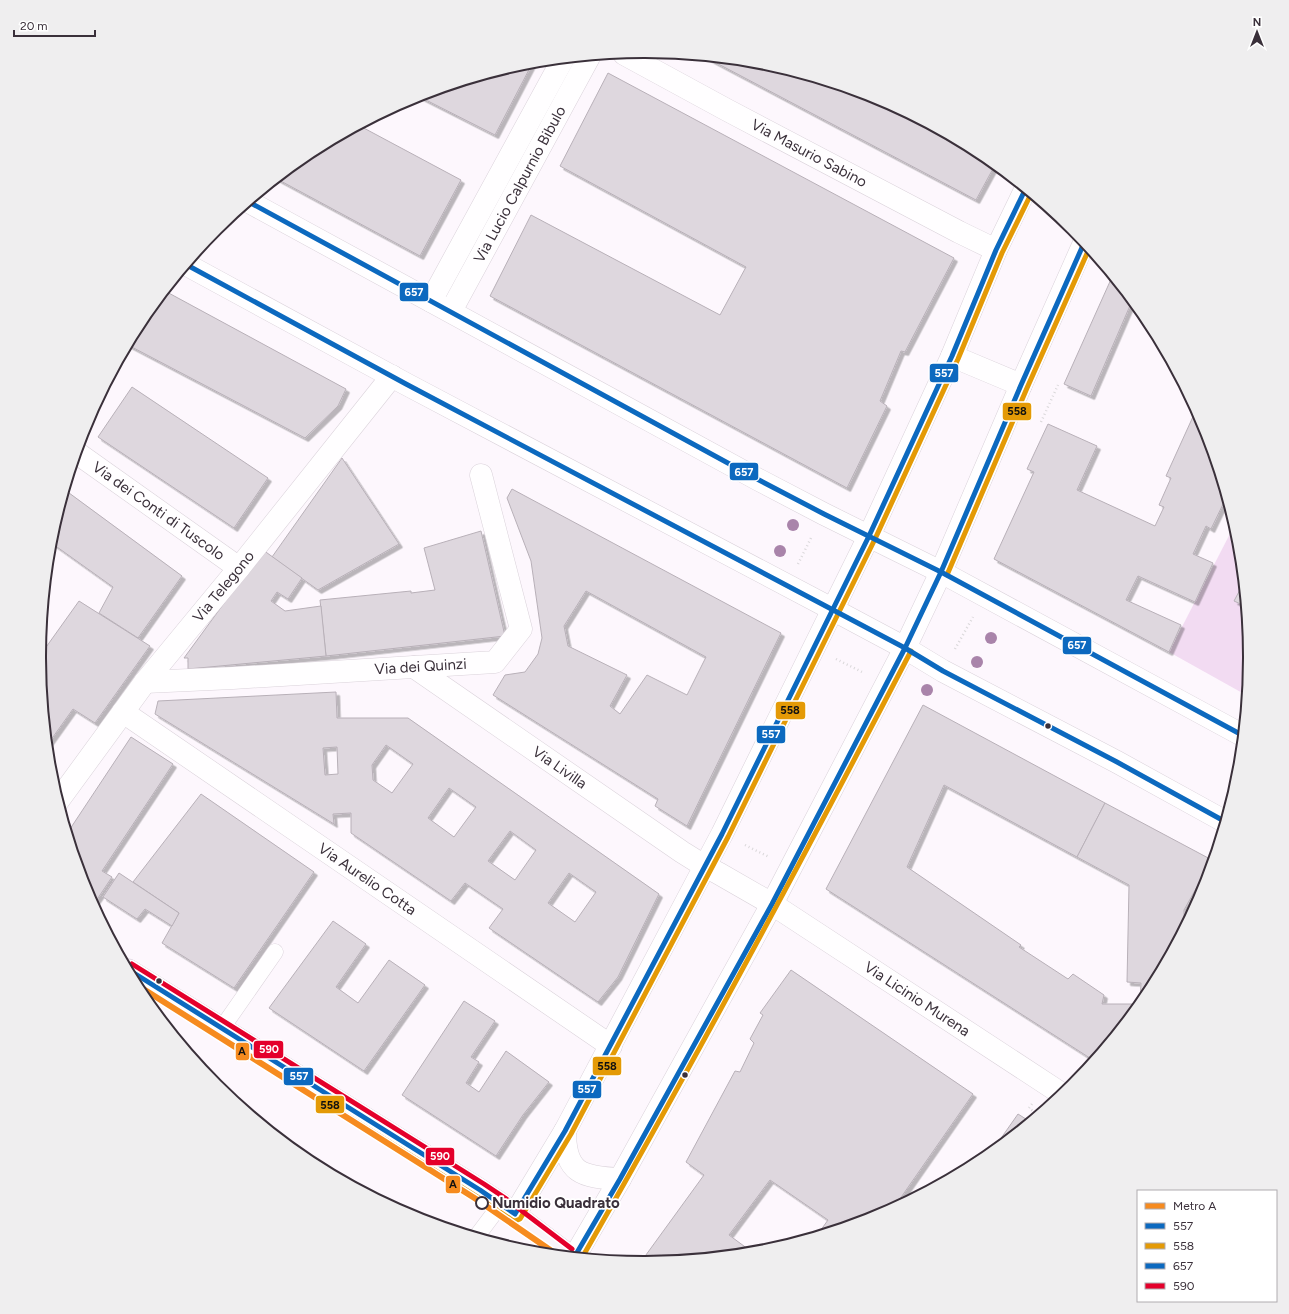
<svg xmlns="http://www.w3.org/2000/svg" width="1289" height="1314" font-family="Figtree,sans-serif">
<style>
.green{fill:#f2dbf2}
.building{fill:#ded7de;stroke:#b8b0b8;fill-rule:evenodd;filter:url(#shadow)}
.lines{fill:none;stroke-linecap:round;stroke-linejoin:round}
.service-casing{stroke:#dad2da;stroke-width:17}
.minor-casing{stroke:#dad2da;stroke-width:23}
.primary-casing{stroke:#cfc4cf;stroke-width:23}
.path{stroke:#dad8da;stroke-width:2.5;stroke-dasharray:1 3;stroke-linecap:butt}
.service{stroke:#fffeff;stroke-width:16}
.minor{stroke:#fffeff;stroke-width:22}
.primary{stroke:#faf4fa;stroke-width:22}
.bus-1-casing{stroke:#fff;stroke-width:8}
.bus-2-casing{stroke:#fff;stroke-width:8}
.bus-3-casing{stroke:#fff;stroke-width:8}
.bus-4-casing{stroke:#fff;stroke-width:8}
.bus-1{stroke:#0c69bf;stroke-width:5}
.bus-2{stroke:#e49a06;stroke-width:5}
.bus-3{stroke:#0c69bf;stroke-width:5}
.bus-4{stroke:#e4002b;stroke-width:5}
.metro-1-casing{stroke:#fff;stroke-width:9}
.metro-1{stroke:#f68b1f;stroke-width:6}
.tree{fill:#a984aa}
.bus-dot{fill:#3a303a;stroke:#fff;stroke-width:1.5}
.stop-dot{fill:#fff;stroke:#3a303a;stroke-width:2}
.labels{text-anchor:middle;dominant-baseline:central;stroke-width:3.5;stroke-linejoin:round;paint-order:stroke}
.street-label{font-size:15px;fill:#3a303a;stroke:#fff}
.stop-label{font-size:15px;font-weight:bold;fill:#3a303a;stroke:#fff;text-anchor:start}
.rim{fill:none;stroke:#3a303a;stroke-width:2}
.line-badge{stroke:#fff;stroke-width:1.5}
.badge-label{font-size:11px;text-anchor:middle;font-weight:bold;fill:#fff}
.pale-badge-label{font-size:11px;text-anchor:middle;font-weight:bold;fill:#111}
</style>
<defs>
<filter id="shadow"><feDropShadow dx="3.5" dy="3.5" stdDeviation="0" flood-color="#0004"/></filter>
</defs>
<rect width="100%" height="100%" fill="#fdf7fd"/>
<path class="green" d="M1234 526 1238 539 1250 657 1246 695 1169 652Z"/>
<g class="building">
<path d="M707 58 763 63 876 98 981 154 995 165 976 200Z"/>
<path d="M533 62 495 135 418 96 527 63Z"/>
<path d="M608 73 954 258 905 352 901 351 880 401 887 406 847 488 490 296 531 215 720 315 746 267 560 166Z"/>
<path d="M360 126 461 180 420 256 277 179 308 153Z"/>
<path d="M1112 277 1132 301 1091 396 1064 384Z"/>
<path d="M165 291 346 389 338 406 305 438 128 345 141 320Z"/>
<path d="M132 387 268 478 234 528 98 437Z"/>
<path d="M1196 410 1204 425 1226 498 1211 529 1206 526 1193 554 1213 563 1195 602 1138 576 1126 600 1181 625 1169 652 994 559 1034 472 1027 469 1048 424 1097 446 1077 490 1155 526 1164 507 1159 505 1171 478 1166 476Z"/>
<path d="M342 458 399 544 318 590 272 557Z"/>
<path d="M512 489 781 633 687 826 655 806 658 799 493 695 505 675 525 672 538 654 542 638 531 561 507 498ZM586 591 706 657 687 695 647 675 620 714 610 706 627 675 568 646 564 626Z"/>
<path d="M65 490 182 576 138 638 99 613 113 587 50 542Z"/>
<path d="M481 531 505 636 326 656 320 600 411 591V593L435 590 424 548Z"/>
<path d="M263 550 302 578 288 599 277 592 271 601 285 611 321 606 326 656 188 669V658H184Z"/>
<path d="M1243 584 1245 606 1234 601Z"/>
<path d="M79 601 150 646 95 723 73 709 48 744 39 657Z"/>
<path d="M336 692 337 718H408L659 894 618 977 598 1002 489 928 503 909 465 883 451 901 351 833V813L333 814 334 824 155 714 158 701ZM386 745 413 764 392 793 373 780 372 765ZM337 747 338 774 325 775 323 748ZM449 788 476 807 454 837 428 818ZM510 831 536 850 515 880 488 861ZM569 873 596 892 575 922 548 903Z"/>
<path d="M923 705 1105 803 1077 857 944 785 907 867 1021 945 1019 947 1068 979 1073 974 1104 995 1102 1004H1136V1008L1093 1060 826 889Z"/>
<path d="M131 737 173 764 102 871 112 877 96 901 89 897 85 889 68 832Z"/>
<path d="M201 794 314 872 234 988 162 943 179 913 133 882Z"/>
<path d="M1105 803 1212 860 1184 910V926L1148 994 1140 1003 1141 983 1127 982 1129 885 1077 857Z"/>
<path d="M119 873 179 913 172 926 145 909 137 919 103 897Z"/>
<path d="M333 921 366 944 336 987 358 1003 389 960 425 985 364 1071 269 1008Z"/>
<path d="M791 970 973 1094 895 1206 876 1216 818 1234 828 1220 770 1180 729 1235 752 1252 647 1262 643 1259 704 1175 686 1162 735 1071 740 1072 754 1043 750 1039 763 1015 760 1013Z"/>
<path d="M464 1001 495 1021 471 1057 479 1062 466 1083 479 1092 506 1051 549 1082 523 1115 496 1156 402 1095Z"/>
<path d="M1018 1114 1029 1121 992 1151Z"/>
</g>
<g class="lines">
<g class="service-casing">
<g id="service">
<path d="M222 1028 275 952"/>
<path d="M477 1236 501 1204"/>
</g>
</g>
<g class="minor-casing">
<g id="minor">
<path id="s1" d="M624 54 727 110 959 232 996 250"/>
<path d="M249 202 759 480 824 514 941 572 1242 735"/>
<path d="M187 265 406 384 832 609 905 648 943 671 1117 762 1224 821"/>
<path d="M431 301 563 59"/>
<path id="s2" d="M451 311 589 57"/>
<path d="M952 356 1021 385"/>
<path id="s3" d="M77 453 239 568"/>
<path id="s4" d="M414 667 682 852 706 867 718 873 772 904 1062 1094"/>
<path id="s5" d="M145 682 233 678 495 662 521 629 481 475"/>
<path id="s6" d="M123 712 611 1046"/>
<path id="s7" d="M58 801 145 682 239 568 392 376"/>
<path d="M565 1131C565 1174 582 1177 620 1179"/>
<path d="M515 1214 565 1131 722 834 869 536 952 356 996 250 1025 190"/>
<path d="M575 1256 620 1179 772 904 905 648 941 572 1021 385 1084 243"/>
</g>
</g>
<g class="primary-casing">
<path id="primary" d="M128 970 480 1190 501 1204 568 1255"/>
</g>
<g class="path">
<path d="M1041 422 1058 385"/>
<path d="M798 564 812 536"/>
<path d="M955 649 973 617"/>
<path d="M836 659 864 673"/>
<path d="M745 845 769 857"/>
<path d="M1032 1104 1029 1108 1037 1114"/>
</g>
<use href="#service" class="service"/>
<use href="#minor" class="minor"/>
<use href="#primary" class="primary"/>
<g class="bus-1-casing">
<g id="bus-1">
<path d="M129 970 480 1190 515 1214 565 1131 722 834 869 536 952 356 996 250 1025 190"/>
<path d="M575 1256 620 1179 772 904 905 648 941 572 1021 385 1084 243"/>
</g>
</g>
<g class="bus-2-casing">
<g id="bus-2">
<path d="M947 575 1027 388 1089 249"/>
<path d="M135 983 476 1196 512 1220 515 1221 520 1219 571 1134 728 837 875 539 958 359 1002 253 1031 194"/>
<path d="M583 1256C697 1057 805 855 911 651"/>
</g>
</g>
<g class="bus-3-casing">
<g id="bus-3">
<path d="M249 202 759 480 824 514 941 572 1242 735"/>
<path d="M187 265 406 384 905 648 943 671 1117 762 1224 821"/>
</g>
</g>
<g class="bus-4-casing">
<path id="bus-4" d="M132 964 484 1184 505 1198 572 1249"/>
</g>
<use href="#bus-1" class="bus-1"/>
<use href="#bus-2" class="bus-2"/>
<use href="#bus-3" class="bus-3"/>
<use href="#bus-4" class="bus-4"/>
<g class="metro-1-casing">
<path id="metro-1" d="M137 985 476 1199 556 1254"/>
</g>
<use href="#metro-1" class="metro-1"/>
</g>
<g class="tree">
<circle cx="793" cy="525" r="6"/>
<circle cx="780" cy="551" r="6"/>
<circle cx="991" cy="638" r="6"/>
<circle cx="977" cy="662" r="6"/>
<circle cx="927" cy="690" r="6"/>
</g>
<g class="bus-dot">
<circle cx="1048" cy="726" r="3.5"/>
<circle cx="159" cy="981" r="3.5"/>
<circle cx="685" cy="1075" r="3.5"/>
</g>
<circle class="stop-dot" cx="482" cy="1203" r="6"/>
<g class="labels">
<g class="street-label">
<text stroke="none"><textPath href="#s1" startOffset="210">Via Masurio Sabino</textPath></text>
<text stroke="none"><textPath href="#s2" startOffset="144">Via Lucio Calpurnio Bibulo</textPath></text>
<text stroke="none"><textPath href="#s3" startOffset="100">Via dei Conti di Tuscolo</textPath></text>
<text stroke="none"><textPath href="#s7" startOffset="271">Via Telegono</textPath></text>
<text stroke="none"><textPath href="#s5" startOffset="276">Via dei Quinzi</textPath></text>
<text stroke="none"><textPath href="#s4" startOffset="177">Via Livilla</textPath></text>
<text stroke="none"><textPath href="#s6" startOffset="296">Via Aurelio Cotta</textPath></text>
<text stroke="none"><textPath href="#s4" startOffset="603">Via Licinio Murena</textPath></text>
</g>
<g class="stop-label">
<text x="492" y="1203">Numidio Quadrato</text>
</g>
</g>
<path d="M0 0H1289V1314H0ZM644 58H645A598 598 0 0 1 1243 656V658A598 598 0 0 1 645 1256H644A598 598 0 0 1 46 658V656A598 598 0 0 1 644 58Z" fill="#efeeef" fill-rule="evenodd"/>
<path class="rim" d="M644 58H645A598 598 0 0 1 1243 656V658A598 598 0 0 1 645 1256H644A598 598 0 0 1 46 658V656A598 598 0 0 1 644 58Z"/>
<g class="line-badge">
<rect x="399" y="282" width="30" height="20" rx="4" fill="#0c69bf"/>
<rect x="929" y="363" width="30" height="20" rx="4" fill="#0c69bf"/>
<rect x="1002" y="402" width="30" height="19" rx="4" fill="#e49a06"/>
<rect x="729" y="462" width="30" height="19" rx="4" fill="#0c69bf"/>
<rect x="1062" y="636" width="30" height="19" rx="4" fill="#0c69bf"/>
<rect x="775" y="701" width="31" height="19" rx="4" fill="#e49a06"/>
<rect x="756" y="725" width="30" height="19" rx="4" fill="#0c69bf"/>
<rect x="253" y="1040" width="31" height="19" rx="4" fill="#e4002b"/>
<rect x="235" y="1042" width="15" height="19" rx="4" fill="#f68b1f"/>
<rect x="592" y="1056" width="30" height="20" rx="4" fill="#e49a06"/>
<rect x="283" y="1067" width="31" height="19" rx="4" fill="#0c69bf"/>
<rect x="572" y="1080" width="30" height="19" rx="4" fill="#0c69bf"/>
<rect x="315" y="1095" width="30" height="19" rx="4" fill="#e49a06"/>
<rect x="425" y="1147" width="30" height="19" rx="4" fill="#e4002b"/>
<rect x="445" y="1175" width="16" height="19" rx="4" fill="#f68b1f"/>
</g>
<g class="badge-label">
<text x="414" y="296">657</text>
<text x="944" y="377">557</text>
<text x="744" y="476">657</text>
<text x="1077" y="649">657</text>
<text x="771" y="738">557</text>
<text x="269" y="1053">590</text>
<text x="299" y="1080">557</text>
<text x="587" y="1093">557</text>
<text x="440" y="1160">590</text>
</g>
<g class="pale-badge-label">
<text x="1017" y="415">558</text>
<text x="790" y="714">558</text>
<text x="242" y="1055">A</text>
<text x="607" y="1070">558</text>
<text x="330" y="1109">558</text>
<text x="453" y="1188">A</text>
</g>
<rect x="1137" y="1190" width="140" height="112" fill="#ffffff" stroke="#b0acb0"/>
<rect x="1145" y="1203" width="20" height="6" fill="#f68b1f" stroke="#b0acb0"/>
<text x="1173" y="1210" font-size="12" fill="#3a303a">Metro A</text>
<rect x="1145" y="1223" width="20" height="6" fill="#0c69bf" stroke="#b0acb0"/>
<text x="1173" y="1230" font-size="12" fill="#3a303a">557</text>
<rect x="1145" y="1243" width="20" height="6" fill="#e49a06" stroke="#b0acb0"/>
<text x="1173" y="1250" font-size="12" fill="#3a303a">558</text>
<rect x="1145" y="1263" width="20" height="6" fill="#0c69bf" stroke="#b0acb0"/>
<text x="1173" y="1270" font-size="12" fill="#3a303a">657</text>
<rect x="1145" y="1283" width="20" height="6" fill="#e4002b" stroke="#b0acb0"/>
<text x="1173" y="1290" font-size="12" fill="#3a303a">590</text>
<g transform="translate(1257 32)" stroke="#ffffff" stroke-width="3" paint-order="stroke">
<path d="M0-3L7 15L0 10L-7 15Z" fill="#3a303a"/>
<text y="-6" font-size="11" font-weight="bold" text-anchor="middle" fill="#3a303a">N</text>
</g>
<path d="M14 30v6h81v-6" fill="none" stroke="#3a303a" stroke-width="2"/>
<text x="20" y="30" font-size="12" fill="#3a303a" stroke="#ffffff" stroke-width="3" paint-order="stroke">20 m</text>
</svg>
